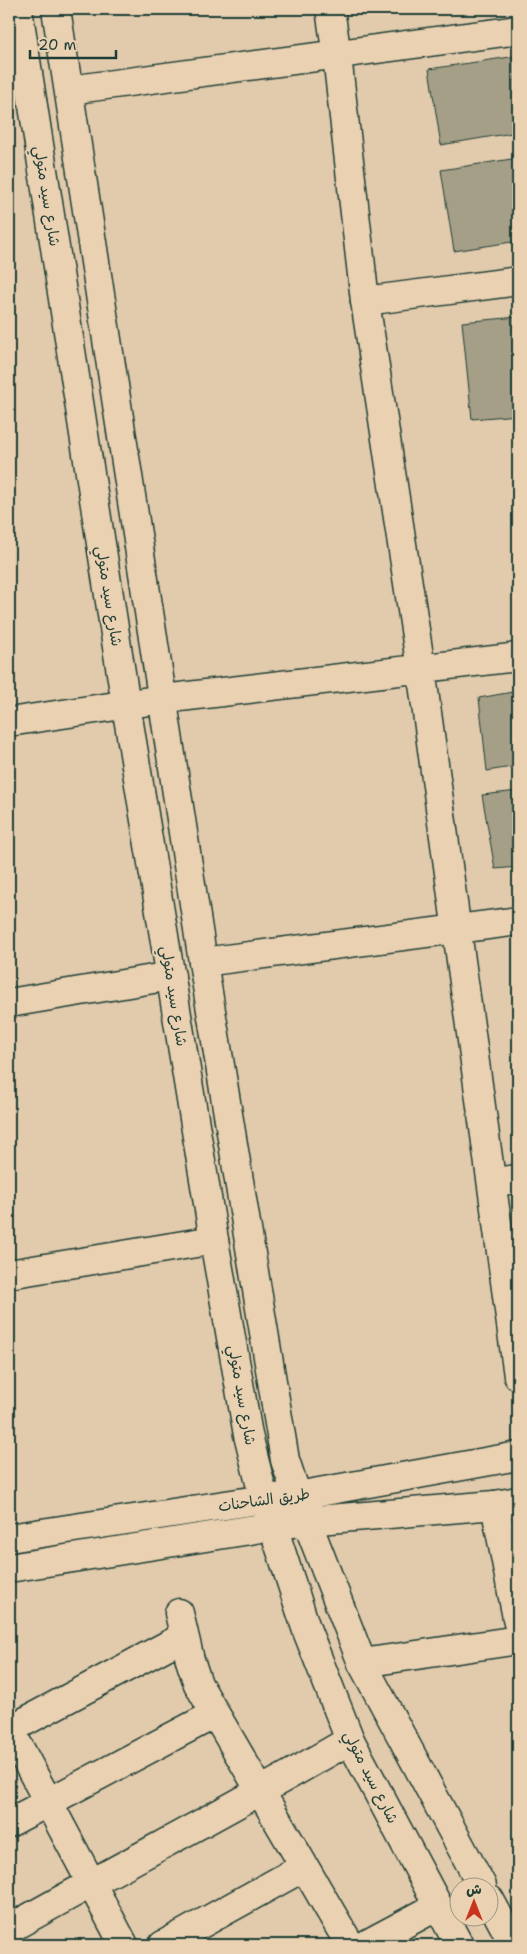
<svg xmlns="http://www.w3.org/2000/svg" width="527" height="1954" font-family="'Shantell Sans','Playpen Sans Arabic',sans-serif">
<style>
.building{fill:#a59f88;stroke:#1f3d34}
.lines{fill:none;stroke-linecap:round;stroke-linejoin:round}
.minor-casing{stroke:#1f3d34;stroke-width:31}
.tertiary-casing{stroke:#1f3d34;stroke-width:31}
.secondary-casing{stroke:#1f3d34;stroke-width:31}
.minor{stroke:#ead1b2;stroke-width:28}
.tertiary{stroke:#ead1b2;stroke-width:28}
.secondary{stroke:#ead1b2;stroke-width:28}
.labels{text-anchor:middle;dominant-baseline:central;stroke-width:4;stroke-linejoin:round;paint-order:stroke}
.street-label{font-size:15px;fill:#1f3d34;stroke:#ead1b2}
</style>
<rect width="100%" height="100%" fill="#e2cbad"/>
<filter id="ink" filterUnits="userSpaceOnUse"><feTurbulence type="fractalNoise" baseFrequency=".02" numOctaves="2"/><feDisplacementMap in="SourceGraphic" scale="10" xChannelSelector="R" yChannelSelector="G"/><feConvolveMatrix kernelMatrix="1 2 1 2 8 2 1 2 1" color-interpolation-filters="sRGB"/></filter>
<g filter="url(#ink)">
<g class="building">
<path d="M517 56 518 66V132L441 145 429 69Z"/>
<path d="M518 158V241L454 251 441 170Z"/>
<path d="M518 317V415L472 419 462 322Z"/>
<path d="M518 691V766L487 771 479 698Z"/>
<path d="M518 791V867L495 869 482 795Z"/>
</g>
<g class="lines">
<g class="minor-casing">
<g id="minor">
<path d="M330 9 337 56 365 301 421 669 518 1376"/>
<path d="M69 90 518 30"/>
<path d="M365 301 518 281"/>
<path d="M9 722 163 699 518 657"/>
<path d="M203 962 518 921"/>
<path d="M9 1003 171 976"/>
<path d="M492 1182 518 1179"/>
<path d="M9 1274 214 1240"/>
<path d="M495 1505 518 1623"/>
<path d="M179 1613 190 1660 198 1684 350 1945"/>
<path d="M362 1663 518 1640"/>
<path d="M9 1728 124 1945"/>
<path d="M9 1730 183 1637"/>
<path d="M9 1823 215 1714"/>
<path d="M9 1929C122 1865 238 1806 350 1740"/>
<path d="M163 1945 304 1867"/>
<path d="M365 1945 438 1906"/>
</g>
</g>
<g class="tertiary-casing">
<g id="tertiary">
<path d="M18 9 126 705 214 1240 248 1435 264 1499 307 1631 350 1740 459 1945"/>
<path d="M56 9 203 962 285 1460 297 1496 362 1663 482 1886"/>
<path d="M490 1900 514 1945"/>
</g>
</g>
<g class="secondary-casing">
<g id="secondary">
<path d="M9 1538 264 1499 297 1496 518 1456"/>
<path d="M9 1568 306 1521 495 1505 518 1501"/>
</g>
</g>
<use href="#minor" class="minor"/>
<use href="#tertiary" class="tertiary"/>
<use href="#secondary" class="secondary"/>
</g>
</g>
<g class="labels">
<g class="street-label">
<text transform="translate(47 196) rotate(81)">شارع سيد متولي</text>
<text transform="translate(109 596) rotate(81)">شارع سيد متولي</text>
<text transform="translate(174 996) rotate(81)">شارع سيد متولي</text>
<text transform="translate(242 1395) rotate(80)">شارع سيد متولي</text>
<text transform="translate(264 1500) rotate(-8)">طريق الشاحنات</text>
<text transform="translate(371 1777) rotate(63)">شارع سيد متولي</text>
</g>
</g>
<rect width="527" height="1954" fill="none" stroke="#ead1b2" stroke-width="30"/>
<rect x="15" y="15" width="497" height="1924" fill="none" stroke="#1f3d34" stroke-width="2" filter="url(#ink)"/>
<g transform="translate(474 1902)"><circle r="24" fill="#ead1b2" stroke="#999680"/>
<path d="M0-4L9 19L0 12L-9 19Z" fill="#c8321e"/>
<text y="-8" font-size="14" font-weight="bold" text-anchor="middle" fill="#1f3d34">ش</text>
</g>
<path d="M30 50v8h86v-8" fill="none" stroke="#1f3d34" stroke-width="2.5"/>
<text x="38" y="50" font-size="15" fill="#1f3d34" stroke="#ead1b2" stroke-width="4" paint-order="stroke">20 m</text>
</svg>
